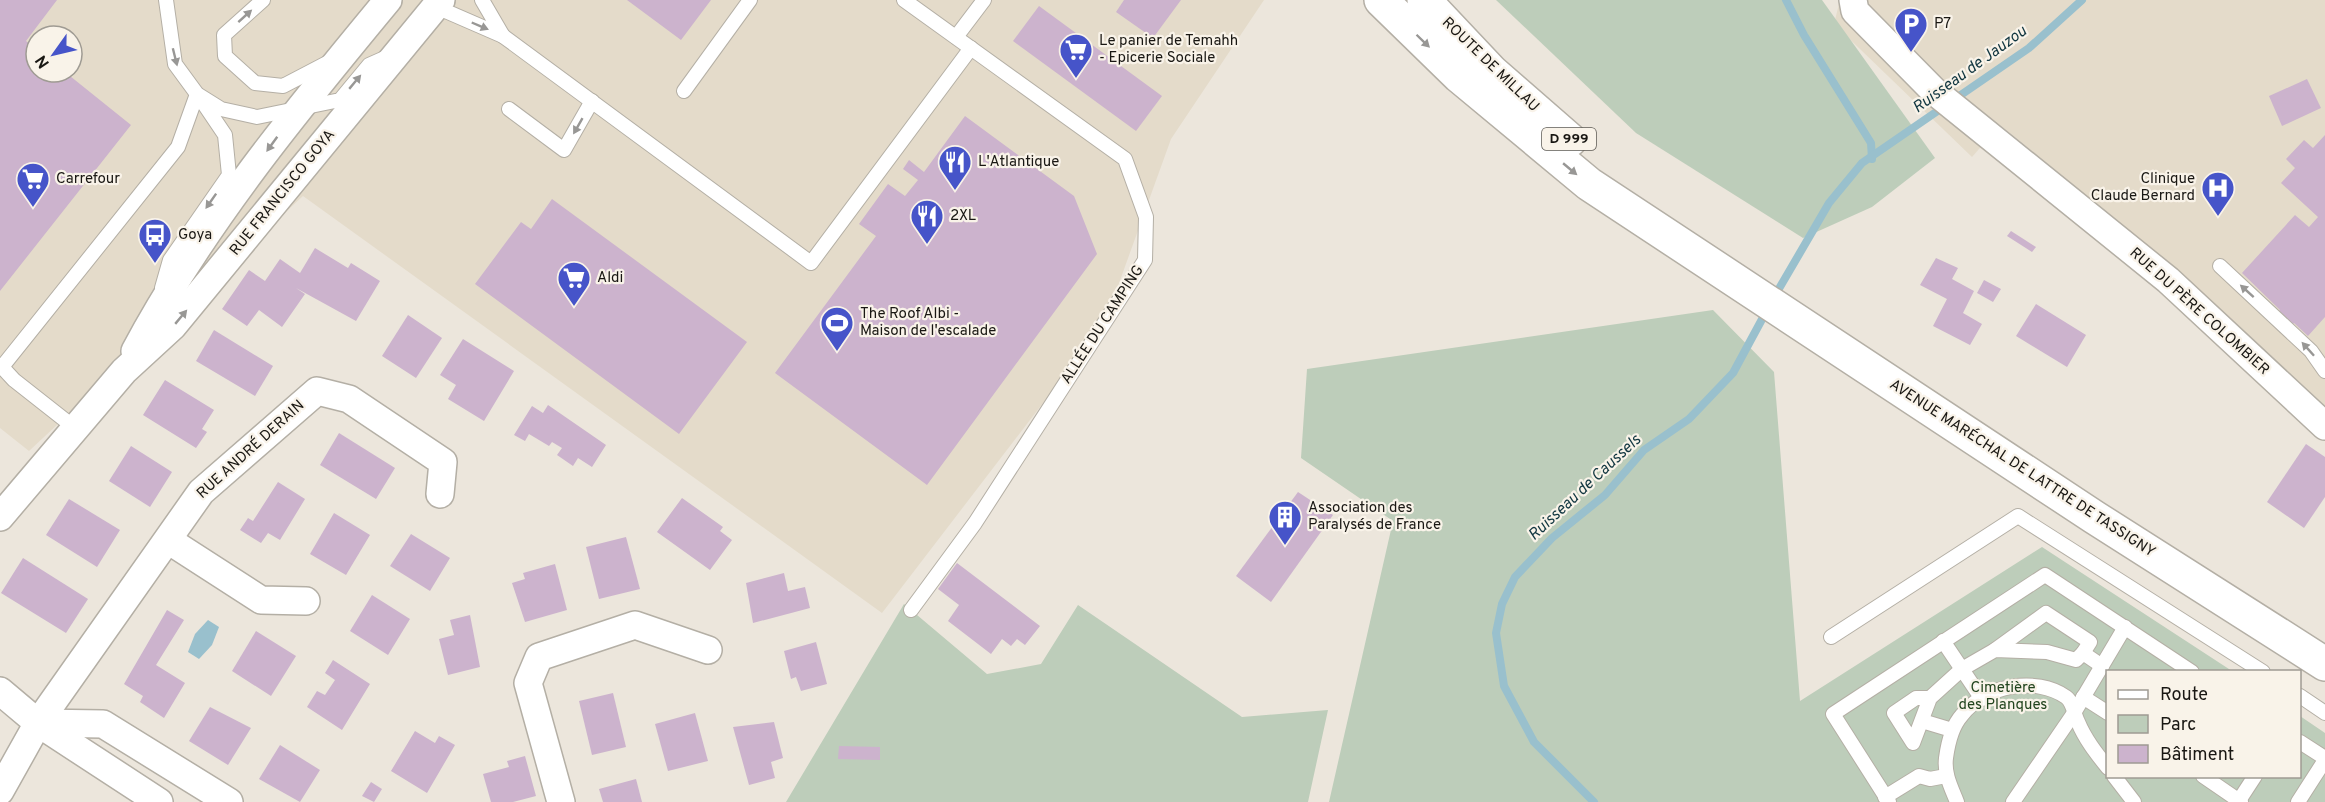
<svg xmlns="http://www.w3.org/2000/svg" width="2325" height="802" font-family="Overpass,sans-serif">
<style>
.built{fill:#e4dbca;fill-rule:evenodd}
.green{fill:#bdcdba}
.water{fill:#99c0cd}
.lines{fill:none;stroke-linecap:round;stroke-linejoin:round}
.stream{stroke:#99c0cd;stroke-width:8}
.building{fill:#ccb3cd}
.lane-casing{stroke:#b4afa5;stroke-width:16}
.street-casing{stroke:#b4afa5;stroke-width:30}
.primary-casing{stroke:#b4afa5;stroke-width:36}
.lane{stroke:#fff;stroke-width:14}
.street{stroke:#fff;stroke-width:27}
.primary{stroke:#fff;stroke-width:33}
.oneway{fill:#989795}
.labels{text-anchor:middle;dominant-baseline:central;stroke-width:4.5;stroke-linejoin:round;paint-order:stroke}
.shield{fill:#f9f3e9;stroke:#5c5953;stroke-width:1.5}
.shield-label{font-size:14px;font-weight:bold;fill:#191713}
.poi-label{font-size:15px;fill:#191713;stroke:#f9f3e9;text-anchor:start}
.street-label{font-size:15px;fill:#191713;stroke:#f9f3e9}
.park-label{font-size:15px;fill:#22441e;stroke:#f9f3e9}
.water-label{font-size:16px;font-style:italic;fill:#113640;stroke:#f9f3e9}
</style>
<rect width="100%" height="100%" fill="#ece6dc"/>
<!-- built -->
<g class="built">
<path d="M0 0H1264L1171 139 1105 322 882 613 303 196 29 451 0 428ZM36 36H72V72H36Z"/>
<path d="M1840 0H2325V409L2176 269 2000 125 1972 157 1834 24Z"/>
</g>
<!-- green -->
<g class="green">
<path d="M1496 0H1822L1935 158 1872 207 1803 238 1636 133Z"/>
<path d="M1713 310 1774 372 1800 701 2042 547 2232 671 2108 672V776H2300V716L2325 733V802H1329L1393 521 1301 458 1307 369Z"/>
<path d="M904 604 987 674 1041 664 1078 605 1242 717 1328 710 1308 802H786Z"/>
</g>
<!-- water -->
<path class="water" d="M208 620 219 627 212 645 199 659 188 652 195 634Z"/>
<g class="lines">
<!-- stream -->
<g class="stream">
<path d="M1786 0 1804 35 1871 143 1872 159"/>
<path d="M1773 299 1829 203 1862 163 2029 48 2082 0"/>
<path d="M1594 802 1534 742 1504 686 1496 633 1502 604 1515 577 1552 538 1605 495 1644 450 1689 419 1733 373 1767 310"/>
</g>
</g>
<!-- building -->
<g class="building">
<path d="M0 0H57L26 41 36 49V72H65L131 125 0 291Z"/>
<path d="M627 0H711L681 40Z"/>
<path d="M1124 0H1181L1153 38 1116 12Z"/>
<path d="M1039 6 1162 96 1136 131 1013 41Z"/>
<path d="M2307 79 2321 108 2282 126 2269 96Z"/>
<path d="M965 116 1074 196 1097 254 927 485 775 373 876 236 859 224 888 184 905 196 918 180 903 169 909 160 924 172Z"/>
<path d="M2325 135V317L2308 336 2294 323 2283 335 2269 322 2280 310 2242 273 2295 215 2309 227 2318 217 2281 183 2295 168 2286 159 2304 140 2313 148Z"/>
<path d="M552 199 747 342 679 434 475 284 521 222 531 229Z"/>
<path d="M2011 231 2036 247 2032 252 2007 236Z"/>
<path d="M315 248 348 268 351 263 380 281 356 321 296 288 305 294 282 327 259 310 247 326 222 309 249 270 265 281 280 259 300 273Z"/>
<path d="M1936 258 1958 268 1952 279 1974 291 1963 313 1982 324 1970 345 1933 326 1947 299 1920 285Z"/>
<path d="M1984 280 2001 289 1993 302 1977 293Z"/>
<path d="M2036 304 2086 335 2067 367 2016 336Z"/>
<path d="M408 315 442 338 416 378 382 356Z"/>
<path d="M214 330 273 366 255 396 196 361Z"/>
<path d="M463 339 514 371 484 421 448 399 456 385 440 375Z"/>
<path d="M165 380 214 410 202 429 207 432 196 448 143 415Z"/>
<path d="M548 405 606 445 592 467 578 458 573 466 557 455 562 448 552 442 549 446 529 434 525 441 514 435 532 406 543 413Z"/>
<path d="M339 433 395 468 376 499 320 465Z"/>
<path d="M2306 444 2325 457V497L2304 528 2267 502Z"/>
<path d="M131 446 172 472 150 507 109 481Z"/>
<path d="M278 482 305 499 280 540 268 533 261 543 240 530 248 518 253 521Z"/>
<path d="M1298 492 1333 515 1271 602 1236 576Z"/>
<path d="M682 498 723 527 720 531 732 540 710 570 657 532Z"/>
<path d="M69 499 120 530 97 567 46 535Z"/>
<path d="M334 513 370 535 346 575 310 554Z"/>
<path d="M411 534 450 558 430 591 390 566Z"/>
<path d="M626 537 640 589 599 599 586 547Z"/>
<path d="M23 558 88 599 66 633 1 593Z"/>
<path d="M957 563 1040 626 1025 645 1017 639 1011 646 1002 639 991 654 948 621 959 605 938 589Z"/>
<path d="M555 564 567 610 525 622 512 583 525 579 523 573Z"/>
<path d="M784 573 788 591 805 587 810 608 753 623 746 583Z"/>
<path d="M372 595 410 619 388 655 350 631Z"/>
<path d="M167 610 184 620 156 665 185 683 164 718 140 702 143 696 124 684Z"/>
<path d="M470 615 480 667 448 675 439 639 454 635 450 620Z"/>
<path d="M256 631 296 656 271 696 232 671Z"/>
<path d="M816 642 827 684 801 691 796 677 791 679 784 651Z"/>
<path d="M333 660 370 684 342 730 307 707 317 691 325 695 335 680 325 673Z"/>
<path d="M613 693 626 747 592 755 579 701Z"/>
<path d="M210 707 251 728 228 765 189 741Z"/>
<path d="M695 713 708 761 668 771 655 724Z"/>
<path d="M774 722 783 758 771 762 775 778 749 785 733 727Z"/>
<path d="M415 731 435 743 439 736 455 745 427 793 391 771Z"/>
<path d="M280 745 320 770 300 802 259 779Z"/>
<path d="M839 746 880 747V760L838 759Z"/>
<path d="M525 756 536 796 513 802H491L483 774 509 767 507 761Z"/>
<path d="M636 779 642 802H603L599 789Z"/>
<path d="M371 782 382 789 374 802 362 796Z"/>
</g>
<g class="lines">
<defs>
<g id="lane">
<path d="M166 0 175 64 197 94 221 109 257 117 340 100 369 65 387 57"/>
<path d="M263 0 224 35 225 56 255 83 283 86 327 63"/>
<path d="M904 0 1125 159 1146 217 1145 260 975 523 911 610"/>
<path d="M434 6 503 36 482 0"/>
<path d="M503 36 811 263 971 48"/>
<path d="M956 37 984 0"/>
<path d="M684 91 750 0"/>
<path d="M509 109 564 150 592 101"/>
<path d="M2220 266 2311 351 2325 371"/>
<path d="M162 288 170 260 229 175 225 135 200 98"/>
<path d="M75 428 14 380 2 367 178 147 197 94"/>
<path d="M1831 637 2018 516 2263 672"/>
<path d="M1943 641 1982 699"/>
<path d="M1995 650 2046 613 2090 642 2083 653"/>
<path d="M2300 696 2325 713"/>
<path d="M2083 697 2108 713"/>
<path d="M1930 698H1916L1894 713 1913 743 1930 698 1962 669 1995 650 2047 652 2076 660 2083 653 2102 666"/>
<path d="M1922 721 1952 730"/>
<path d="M2300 742 2325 758"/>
<path d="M2114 776 2134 802"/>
<path d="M2203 776 2241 802"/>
<path d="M1885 797 1919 776 1930 779 1946 776"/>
<path d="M1889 802 1833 714 2045 575 2192 672"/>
<path d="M1957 802C1951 787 1944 774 1946 758 1948 743 1952 726 1962 715 1985 685 2036 676 2066 697 2073 702 2074 714 2078 722 2085 739 2096 753 2108 768"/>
<path d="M2013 802 2074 713 2125 627"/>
<path d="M2238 802 2255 776"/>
<path d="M2298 802 2325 760"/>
</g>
<g id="street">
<path d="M1853 0 1855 11 1934 91 2168 280 2325 426"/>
<path d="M135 351C203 224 296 111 388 0"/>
<path d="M0 517 124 371 173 326 441 0"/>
<path d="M168 540 261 600 306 601"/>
<path d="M0 691 38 723 159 802"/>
<path d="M38 723 103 724 229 802"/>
<path d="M0 791 38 723 201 492 317 391 349 399 443 462 440 494"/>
<path d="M561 802 528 683 539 657 635 625 708 650"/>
</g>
<g id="primary">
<path d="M1381 0 1459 76 1589 184 2094 517 2325 664"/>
<path d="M1424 0 1492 72 1570 140"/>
</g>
</defs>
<!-- lane casing -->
<use href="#lane" class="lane-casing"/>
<!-- street casing -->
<use href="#street" class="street-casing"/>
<!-- primary casing -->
<use href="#primary" class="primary-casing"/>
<!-- lane -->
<use href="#lane" class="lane"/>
<!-- street -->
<use href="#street" class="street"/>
<!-- primary -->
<use href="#primary" class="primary"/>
</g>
<!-- one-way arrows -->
<defs><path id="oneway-solid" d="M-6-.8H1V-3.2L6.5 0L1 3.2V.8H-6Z" transform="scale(1.5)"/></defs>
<g class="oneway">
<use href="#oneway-solid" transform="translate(245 16) rotate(-42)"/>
<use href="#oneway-solid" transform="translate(480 26) rotate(23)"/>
<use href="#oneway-solid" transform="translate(1423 41) rotate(44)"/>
<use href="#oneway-solid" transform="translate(175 57) rotate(76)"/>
<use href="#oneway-solid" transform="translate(355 82) rotate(-50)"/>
<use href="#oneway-solid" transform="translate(578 126) rotate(120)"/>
<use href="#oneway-solid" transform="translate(272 144) rotate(126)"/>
<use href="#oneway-solid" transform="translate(1570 169) rotate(40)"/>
<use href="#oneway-solid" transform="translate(211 201) rotate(125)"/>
<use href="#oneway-solid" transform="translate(2247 291) rotate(-138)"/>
<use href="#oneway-solid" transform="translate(181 317) rotate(-50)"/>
<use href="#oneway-solid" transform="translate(2308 349) rotate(-132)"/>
</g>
<!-- icons -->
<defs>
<symbol id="parking-pin" viewBox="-11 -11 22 30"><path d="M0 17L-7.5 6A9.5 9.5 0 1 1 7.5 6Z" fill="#4654c9" stroke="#f9f3e9"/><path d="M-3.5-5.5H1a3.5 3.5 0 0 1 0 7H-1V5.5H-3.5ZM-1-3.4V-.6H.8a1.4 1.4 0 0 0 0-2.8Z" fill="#fff"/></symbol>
<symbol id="supermarket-pin" viewBox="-11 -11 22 30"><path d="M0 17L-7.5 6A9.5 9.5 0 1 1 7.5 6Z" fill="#4654c9" stroke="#f9f3e9"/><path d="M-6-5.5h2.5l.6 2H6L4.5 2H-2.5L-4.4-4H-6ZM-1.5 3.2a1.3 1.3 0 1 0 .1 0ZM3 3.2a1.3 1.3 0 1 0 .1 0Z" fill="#fff"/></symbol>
<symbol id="restaurant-pin" viewBox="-11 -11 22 30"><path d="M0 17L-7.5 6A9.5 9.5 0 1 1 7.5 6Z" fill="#4654c9" stroke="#f9f3e9"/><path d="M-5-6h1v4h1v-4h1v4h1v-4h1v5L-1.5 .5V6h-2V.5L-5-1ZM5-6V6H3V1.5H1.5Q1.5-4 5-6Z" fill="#fff"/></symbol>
<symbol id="hospital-pin" viewBox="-11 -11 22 30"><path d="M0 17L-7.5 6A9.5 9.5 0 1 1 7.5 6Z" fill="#4654c9" stroke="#f9f3e9"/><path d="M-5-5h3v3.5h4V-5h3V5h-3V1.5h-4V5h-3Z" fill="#fff"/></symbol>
<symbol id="bus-pin" viewBox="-11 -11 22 30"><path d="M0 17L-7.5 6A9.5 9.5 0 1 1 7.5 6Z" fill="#4654c9" stroke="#f9f3e9"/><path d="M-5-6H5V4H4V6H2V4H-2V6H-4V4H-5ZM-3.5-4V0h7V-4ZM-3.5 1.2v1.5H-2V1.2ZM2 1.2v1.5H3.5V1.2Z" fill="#fff"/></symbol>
<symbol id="stadium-pin" viewBox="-11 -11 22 30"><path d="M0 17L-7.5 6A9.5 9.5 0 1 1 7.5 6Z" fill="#4654c9" stroke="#f9f3e9"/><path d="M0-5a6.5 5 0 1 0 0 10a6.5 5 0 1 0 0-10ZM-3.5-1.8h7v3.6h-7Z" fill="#fff"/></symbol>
<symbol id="building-pin" viewBox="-11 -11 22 30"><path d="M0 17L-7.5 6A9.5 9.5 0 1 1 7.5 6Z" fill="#4654c9" stroke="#f9f3e9"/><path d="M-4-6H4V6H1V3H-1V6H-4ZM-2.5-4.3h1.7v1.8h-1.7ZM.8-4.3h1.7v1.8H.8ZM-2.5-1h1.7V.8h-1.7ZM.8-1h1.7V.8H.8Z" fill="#fff"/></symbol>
</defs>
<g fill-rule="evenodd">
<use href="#parking-pin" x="1892" y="5" width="38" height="52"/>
<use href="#supermarket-pin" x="1057" y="31" width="38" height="52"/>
<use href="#restaurant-pin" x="936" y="143" width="38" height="52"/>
<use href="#supermarket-pin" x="14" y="160" width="38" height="52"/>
<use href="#hospital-pin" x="2199" y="169" width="38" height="52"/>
<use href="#restaurant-pin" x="908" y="197" width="38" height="52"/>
<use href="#bus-pin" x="136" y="216" width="38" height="52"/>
<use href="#supermarket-pin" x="555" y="259" width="38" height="52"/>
<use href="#stadium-pin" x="818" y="304" width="38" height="52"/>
<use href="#building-pin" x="1266" y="498" width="38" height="52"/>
</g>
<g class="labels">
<!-- shield labels -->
<rect class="shield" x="1542" y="128" width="54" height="22" rx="4.5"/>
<g class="shield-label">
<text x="1569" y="139">D 999</text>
</g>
<!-- poi labels -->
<g class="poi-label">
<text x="1934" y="24">P7</text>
<text x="1099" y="41">Le panier de Temahh<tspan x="1099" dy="17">- Epicerie Sociale</tspan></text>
<text x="978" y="162">L'Atlantique</text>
<text x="56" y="179">Carrefour</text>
<text x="2195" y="179" text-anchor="end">Clinique<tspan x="2195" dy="17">Claude Bernard</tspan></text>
<text x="950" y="216">2XL</text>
<text x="178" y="235">Goya</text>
<text x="597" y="278">Aldi</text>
<text x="860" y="314">The Roof Albi -<tspan x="860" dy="17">Maison de l'escalade</tspan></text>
<text x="1308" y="508">Association des<tspan x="1308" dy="17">Paralysés de France</tspan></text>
</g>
<!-- street labels -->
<g class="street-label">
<text transform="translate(1490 65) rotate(44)">ROUTE DE MILLAU</text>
<text transform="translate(283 193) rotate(-51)">RUE FRANCISCO GOYA</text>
<text transform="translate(2199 312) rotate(42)">RUE DU PÈRE COLOMBIER</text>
<text transform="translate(1103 325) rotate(-57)">ALLÉE DU CAMPING</text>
<text transform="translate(251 450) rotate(-42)">RUE ANDRÉ DERAIN</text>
<text transform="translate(2022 469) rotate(33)">AVENUE MARÉCHAL DE LATTRE DE TASSIGNY</text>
</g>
<!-- park labels -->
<g class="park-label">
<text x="2003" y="688">Cimetière<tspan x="2003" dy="17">des Planques</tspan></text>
</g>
<!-- water labels -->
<g class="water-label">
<text transform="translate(1970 70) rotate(-36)">Ruisseau de Jauzou</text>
<text transform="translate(1585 488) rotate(-43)">Ruisseau de Caussels</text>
</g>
</g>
<!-- legend -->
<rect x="2106" y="670" width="195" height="108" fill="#f9f3e9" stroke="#9f9b93" stroke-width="1.5"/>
<rect x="2118" y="690" width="30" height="9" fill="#ffffff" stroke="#9f9b93" stroke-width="1.5"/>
<text x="2160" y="700" font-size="18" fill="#191713">Route</text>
<rect x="2118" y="715" width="30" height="18" fill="#bdcdba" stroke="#9f9b93" stroke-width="1.5"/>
<text x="2160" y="730" font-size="18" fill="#191713">Parc</text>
<rect x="2118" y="745" width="30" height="18" fill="#ccb3cd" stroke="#9f9b93" stroke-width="1.5"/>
<text x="2160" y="760" font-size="18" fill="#191713">Bâtiment</text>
<!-- north arrow -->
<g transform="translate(54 54) rotate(236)"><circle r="28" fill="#f9f3e9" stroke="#9f9b93" stroke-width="1.5"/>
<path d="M0-4.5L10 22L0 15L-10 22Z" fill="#4654c9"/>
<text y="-9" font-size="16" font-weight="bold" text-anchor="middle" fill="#191713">N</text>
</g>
</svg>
